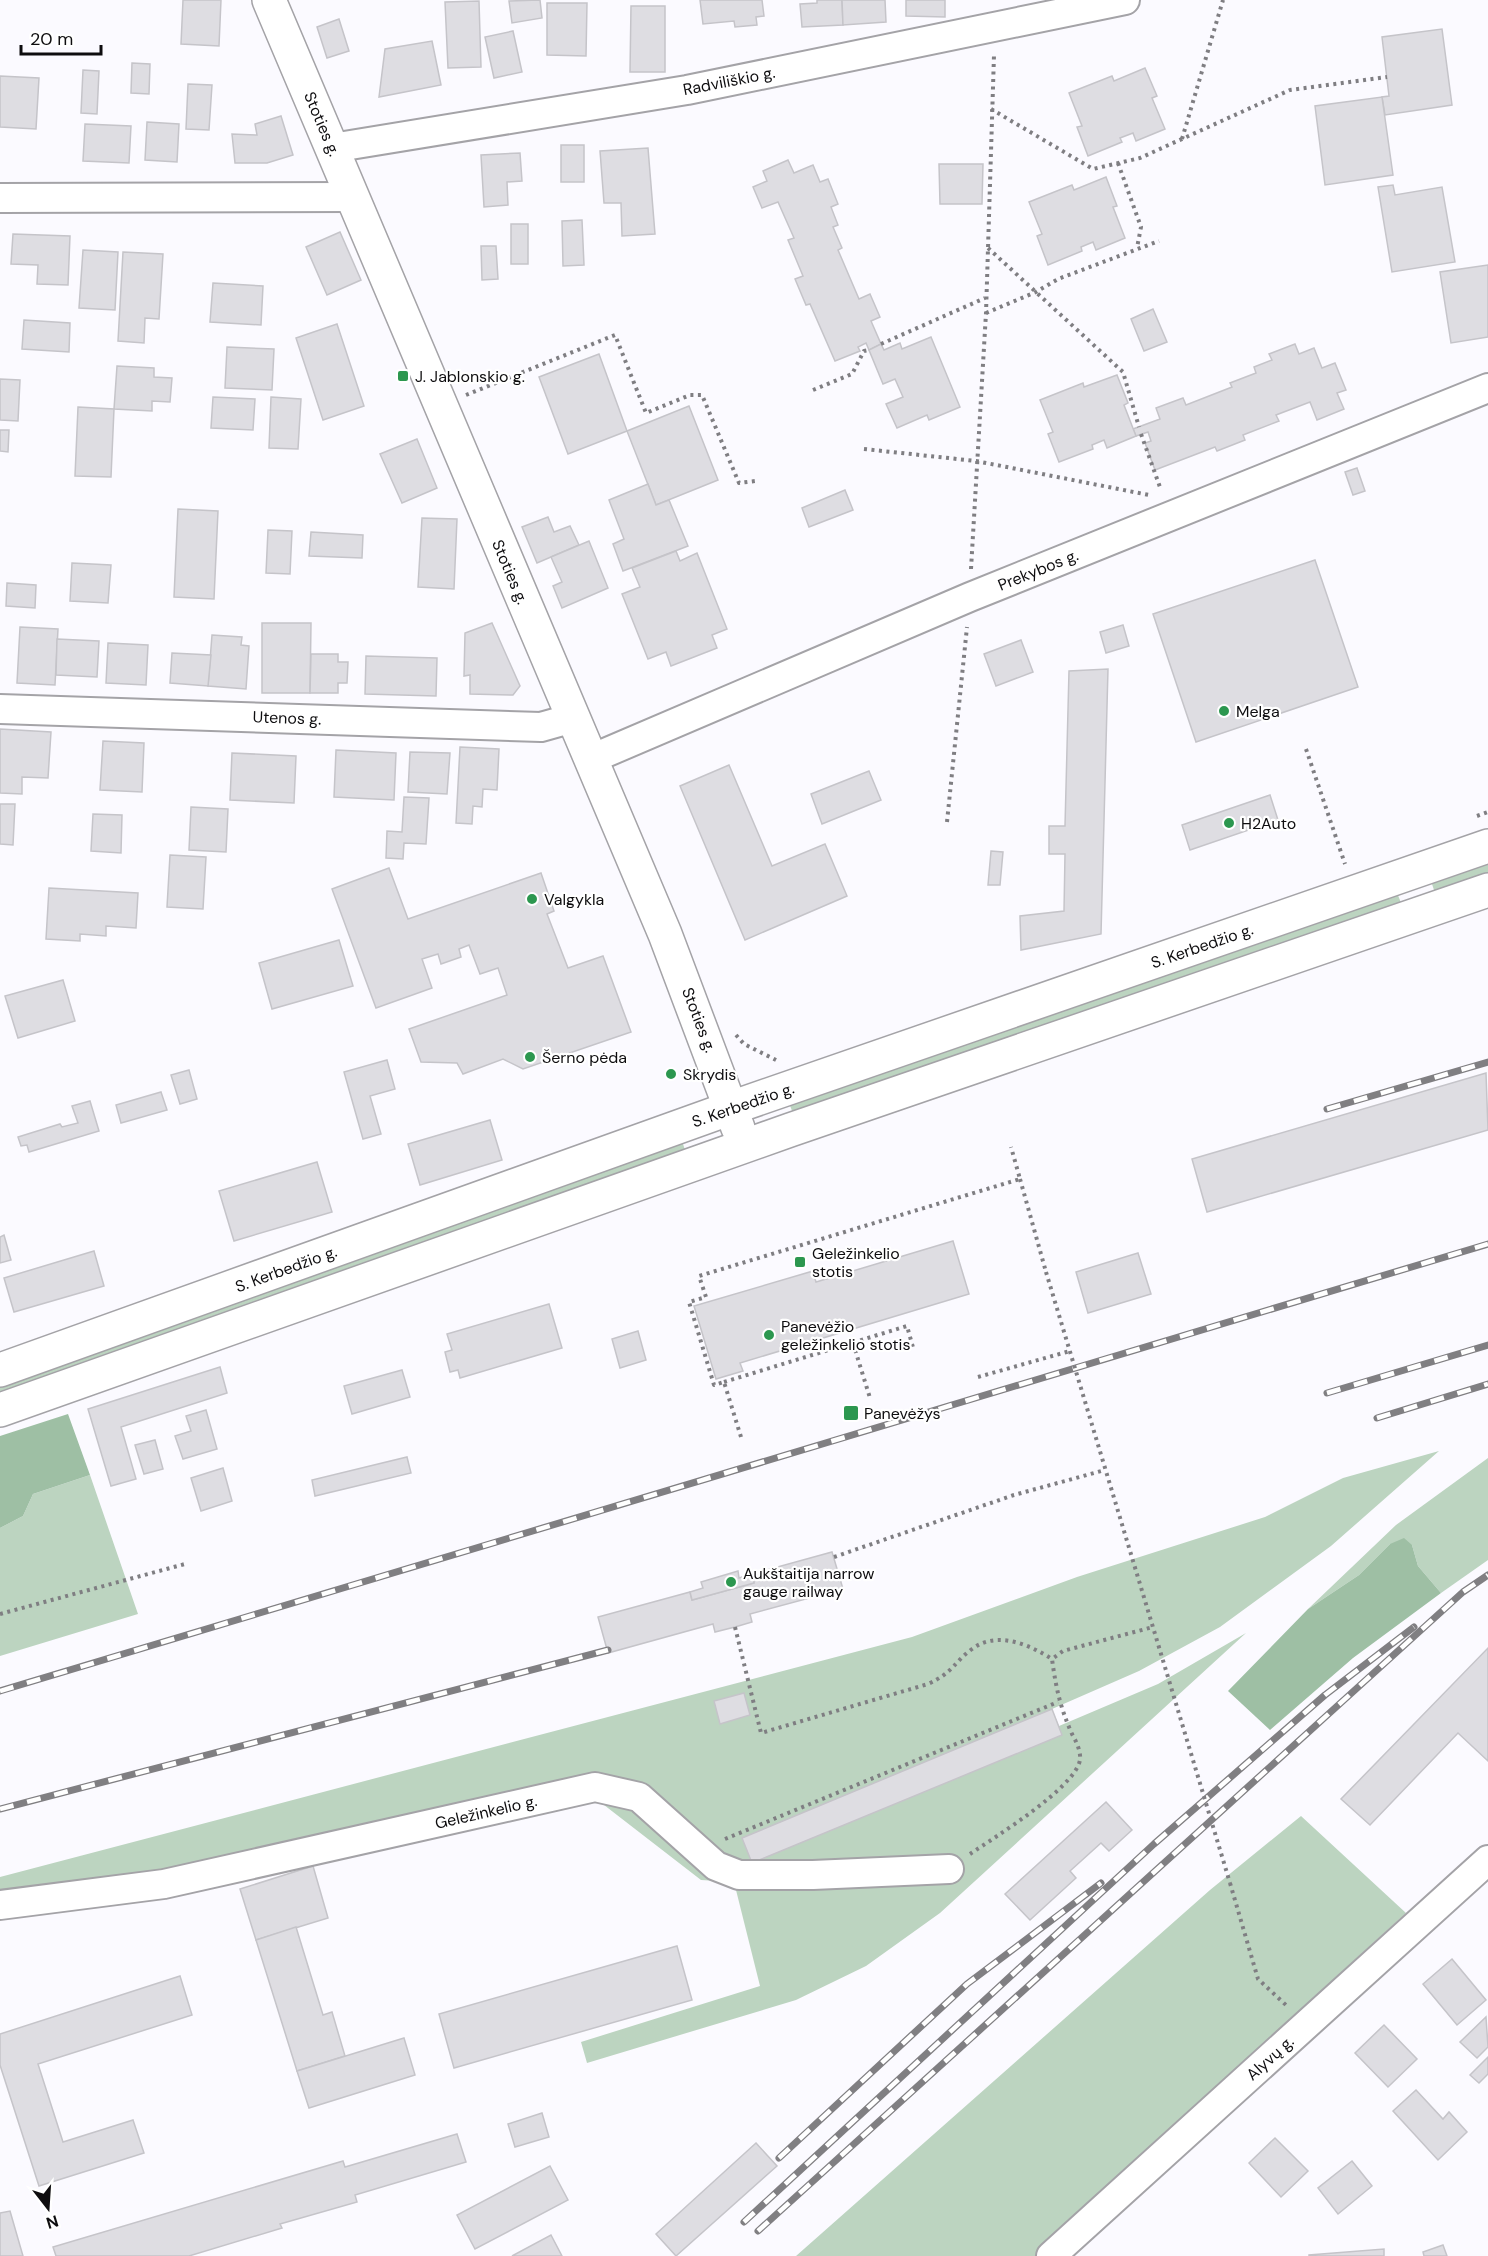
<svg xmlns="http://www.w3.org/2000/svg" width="1488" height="2256" font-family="'DM Sans',sans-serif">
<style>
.green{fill:#bcd4c0}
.forest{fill:#9ebfa4}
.building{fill:#dedde2;stroke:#c5c4c9;stroke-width:1.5}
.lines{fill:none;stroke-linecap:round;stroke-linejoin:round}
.street-casing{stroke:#a4a3a7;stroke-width:32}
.secondary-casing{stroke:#a4a3a7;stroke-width:36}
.path{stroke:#7f7e82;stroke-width:4;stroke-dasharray:3 4.5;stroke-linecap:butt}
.street{stroke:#fff;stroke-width:28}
.secondary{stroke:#fff;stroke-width:33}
.rail-casing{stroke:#807f82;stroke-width:7}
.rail{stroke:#fff;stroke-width:4.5;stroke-dasharray:14;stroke-linecap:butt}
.path-bridge{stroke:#7f7e82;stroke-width:4;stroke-dasharray:3 4.5;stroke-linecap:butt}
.poi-dot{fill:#2c974f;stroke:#fff;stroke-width:2}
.labels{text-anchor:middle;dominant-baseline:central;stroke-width:4.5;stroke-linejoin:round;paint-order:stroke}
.street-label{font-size:16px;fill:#0e0d0f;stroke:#fff}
.poi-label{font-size:16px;fill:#0e0d0f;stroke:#fff;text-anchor:start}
</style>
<rect width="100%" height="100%" fill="#fbfaff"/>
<!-- green -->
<g class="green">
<path d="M1488 861V874L1435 893 1431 881Z"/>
<path d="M1397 893 1402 905 794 1116 789 1103Z"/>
<path d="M682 1141 686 1153 0 1397V1382Z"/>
<path d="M1439 1451 1331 1546 1220 1627 1139 1671 1052 1709 1059 1726 1158 1684 1246 1633 940 1913 866 1966 796 2000 587 2063 581 2042 760 1986 734 1882 701 1880 595 1798 160 1872 0 1893V1877L912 1637 1077 1577 1265 1517 1343 1478Z"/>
<path d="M1488 1458V1560L1441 1593 1418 1566 1412 1545 1390 1544 1359 1575 1308 1609 1396 1525Z"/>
<path d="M90 1475 138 1614 0 1656V1528L23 1516 33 1494Z"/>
<path d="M1301 1816 1406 1913 1050 2239 1037 2256H796L1210 1890Z"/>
</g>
<!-- forest -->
<g class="forest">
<path d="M68 1414 90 1475 33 1494 23 1516 0 1528V1436Z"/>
<path d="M1404 1538 1412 1545 1418 1566 1441 1593 1353 1658 1270 1730 1228 1691 1308 1609 1359 1575 1390 1544Z"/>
</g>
<!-- building -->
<g class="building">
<path d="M183 0H221L219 46 181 44Z"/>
<path d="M540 0 542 18 512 23 509 1Z"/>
<path d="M700 0H762L764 16 756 17 757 25 735 27 734 21 703 24Z"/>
<path d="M817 0H842L843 25 802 27 800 4 817 3Z"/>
<path d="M842 0H885L886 22 843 25Z"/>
<path d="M906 0H945V17L906 16Z"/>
<path d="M479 1 481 67 448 68 445 2Z"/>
<path d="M547 3H587L586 56 547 55Z"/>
<path d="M631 6H665V72H630Z"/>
<path d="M339 19 349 51 327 58 317 27Z"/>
<path d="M1442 29 1452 105 1385 115 1382 97 1389 96 1382 37Z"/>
<path d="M513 31 522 72 494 78 485 37Z"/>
<path d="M432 41 441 85 379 97 385 49Z"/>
<path d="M132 63 150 64 149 94 131 93Z"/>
<path d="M1145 68 1157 96 1152 98 1165 129 1136 141 1133 133 1120 138 1122 142 1088 156 1077 127 1082 126 1069 93 1112 76 1114 81Z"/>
<path d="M83 70 99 71 97 114 81 113Z"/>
<path d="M0 76 39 78 36 129 0 127Z"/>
<path d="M188 84 212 85 209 130 186 129Z"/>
<path d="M1382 97 1393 175 1325 185 1315 106Z"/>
<path d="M281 116 293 155 267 163H235L232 134 257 135 255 124Z"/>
<path d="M147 122 179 124 177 162 145 160Z"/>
<path d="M85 124 131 126 129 163 83 161Z"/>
<rect x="561" y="145" width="23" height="37"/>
<path d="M648 148 655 234 622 236 621 203H604L600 151Z"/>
<path d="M520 153 522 181 507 182 508 205 484 207 481 155Z"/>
<path d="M788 160 794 173 813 165 820 182 828 179 838 204 831 207 838 225 833 227 842 248 838 250 859 299 870 294 880 317 871 321 881 344 869 350 866 343 858 347 860 351 835 361 810 304 806 305 795 279 803 276 788 240 794 238 778 202 762 208 753 187 767 181 763 171Z"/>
<path d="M939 164H983L982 204H940Z"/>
<path d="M1106 177 1117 206 1113 207 1125 238 1096 250 1093 242 1081 247 1082 251 1048 265 1037 236 1042 234 1029 202 1072 185 1074 190Z"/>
<path d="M1393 185 1395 195 1442 187 1455 262 1392 272 1378 187Z"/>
<path d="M582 220 584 265 563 266 562 221Z"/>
<rect x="511" y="224" width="17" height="40"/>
<path d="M340 232 361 280 327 295 306 247Z"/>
<path d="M13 234 70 236 68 285 37 284 38 265 11 264Z"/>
<path d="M481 246H496L498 279 482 280Z"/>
<path d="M83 250 118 252 115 310 79 308Z"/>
<path d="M123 252 163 254 159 319 145 318 144 343 118 341Z"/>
<path d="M1488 265V337L1451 343 1440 272Z"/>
<path d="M213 283 263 286 261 325 210 322Z"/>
<path d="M1153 309 1167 342 1144 351 1131 319Z"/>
<path d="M24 320 70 323 69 352 22 349Z"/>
<path d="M337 324 364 406 323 420 296 338Z"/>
<path d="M931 337 960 407 929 420 927 415 897 428 886 404 903 397 895 379 883 384 869 350 881 344 884 350 900 343 902 349Z"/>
<path d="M1295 344 1299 354 1314 348 1322 368 1335 363 1346 390 1337 393 1344 409 1317 420 1310 402 1276 415 1279 421 1243 435 1245 440 1217 451 1215 447 1155 470 1145 443 1151 441 1148 432 1136 436 1133 429 1160 419 1156 408 1183 398 1186 405 1232 387 1230 383 1256 373 1254 367 1272 360 1269 354Z"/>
<path d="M227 347 274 349 272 390 225 388Z"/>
<path d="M599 354 627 431 568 454 539 377Z"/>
<path d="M117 366 154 368V377L172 378 170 402 152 401V411L114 409Z"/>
<path d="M1117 375 1128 403 1124 405 1136 436 1107 448 1104 440 1092 445 1093 449 1059 462 1048 434 1053 432 1040 400 1083 383 1084 387Z"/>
<path d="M0 379 20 380 18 421 0 420Z"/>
<path d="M213 397 255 399 253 430 211 428Z"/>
<path d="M271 397 301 399 298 449 269 448Z"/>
<path d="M689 406 718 480 656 505 627 431Z"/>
<path d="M78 407 114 409 111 477 75 476Z"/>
<path d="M0 430H9L8 452 0 451Z"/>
<path d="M417 439 437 488 402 503 380 454Z"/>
<path d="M1357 468 1365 491 1353 495 1345 472Z"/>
<path d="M648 484 656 505 669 500 688 546 623 571 613 544 624 539 609 500Z"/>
<path d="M845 490 853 510 809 527 802 508Z"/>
<path d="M178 509 218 511 214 599 174 597Z"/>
<path d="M548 517 554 532 570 526 579 545 537 563 522 527Z"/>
<path d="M422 518 457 519 454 589 418 587Z"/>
<path d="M268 530 292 531 290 574 266 573Z"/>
<path d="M311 532 363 535 362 558 309 556Z"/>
<path d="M589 541 608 588 562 608 553 586 562 582 551 557Z"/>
<path d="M676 551 680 561 697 553 727 629 712 635 717 648 671 666 666 652 648 659 622 594 640 587 632 568Z"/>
<path d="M1315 560 1358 687 1196 742 1153 614Z"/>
<path d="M72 563 111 565 108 603 70 601Z"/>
<path d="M7 583 36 585 35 608 6 606Z"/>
<path d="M262 623H311L310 693H262Z"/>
<path d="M492 623 520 686 513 695 470 694V675L464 676 465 633Z"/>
<path d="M1123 625 1129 646 1106 653 1100 632Z"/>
<path d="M20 627 58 629 55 685 17 683Z"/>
<path d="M212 635 242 637 241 645 249 646 246 689 208 686Z"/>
<path d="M57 639 99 641 97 677 56 675Z"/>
<path d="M1021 640 1033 672 996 686 984 654Z"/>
<path d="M108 643 148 645 146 685 106 683Z"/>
<path d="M172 653 211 655 208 686 170 683Z"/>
<path d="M311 654H338V662H348L347 683H338V693H310Z"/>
<path d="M366 656 437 658 436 696 365 694Z"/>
<path d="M1108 669 1101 934 1021 950 1020 916 1064 911 1065 854H1049V826H1065L1069 671Z"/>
<path d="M0 729 51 732 48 778 22 777V794L0 793Z"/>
<path d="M103 741 144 743 142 792 100 790Z"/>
<path d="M460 747 499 749 497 790 483 789 482 807 473 806 472 824 456 823Z"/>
<path d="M336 750 396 753 394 800 334 797Z"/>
<path d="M410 752 450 753 447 794 408 792Z"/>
<path d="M232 753 296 756 294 803 230 800Z"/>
<path d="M729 765 772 866 825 844 847 896 745 940 680 786Z"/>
<path d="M869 771 881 800 822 824 811 794Z"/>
<path d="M1270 795 1278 820 1190 850 1182 825Z"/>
<path d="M404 797 429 798 426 844 404 843 403 859 386 858 387 831 402 832Z"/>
<path d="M0 804H15L13 845 0 844Z"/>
<path d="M191 807 228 809 226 852 189 850Z"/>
<path d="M93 814 122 815 121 853 91 851Z"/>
<path d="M991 851 1003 852 1000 885H988Z"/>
<path d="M170 855 206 857 203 909 167 907Z"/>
<path d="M389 868 408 919 541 873 554 911 547 914 568 968 603 956 631 1032 523 1069 503 1059 463 1074 457 1063 421 1062 409 1029 507 995 498 968 480 974 469 945 459 949 461 957 441 964 438 954 422 959 432 988 376 1008 332 889Z"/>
<path d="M49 888 138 893 136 928 106 926V936L80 934V941L46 939Z"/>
<path d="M339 940 353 986 272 1009 259 963Z"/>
<path d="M63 980 75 1021 18 1038 5 996Z"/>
<path d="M387 1060 395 1089 370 1096 381 1134 363 1139 344 1072Z"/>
<path d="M189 1070 197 1099 180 1104 171 1075Z"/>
<path d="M1486 1073 1488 1130 1207 1212 1192 1159Z"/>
<path d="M161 1092 167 1110 121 1123 116 1105Z"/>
<path d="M90 1101 99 1131 29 1152 27 1145 21 1146 18 1137 60 1124 62 1127 78 1123 72 1106Z"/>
<path d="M490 1120 502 1160 420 1185 408 1144Z"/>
<path d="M317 1162 332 1212 234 1241 219 1191Z"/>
<path d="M4 1235 11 1260 0 1263V1237Z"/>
<path d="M953 1241 969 1294 740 1363 743 1371 716 1379 694 1306 813 1271 816 1282Z"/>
<path d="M94 1251 104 1286 14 1312 4 1278Z"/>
<path d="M1138 1253 1151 1294 1088 1313 1076 1272Z"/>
<path d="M549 1304 562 1348 460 1378 458 1370 450 1372 445 1352 452 1350 447 1334Z"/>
<path d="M638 1331 646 1360 620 1368 612 1339Z"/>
<path d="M220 1367 227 1393 121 1427 136 1479 111 1486 88 1409Z"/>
<path d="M402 1370 410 1397 352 1414 344 1386Z"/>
<path d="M206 1410 217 1449 183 1459 175 1436 191 1431 186 1416Z"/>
<path d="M155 1440 163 1469 144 1474 135 1445Z"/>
<path d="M407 1457 411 1473 315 1496 312 1480Z"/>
<path d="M223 1468 232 1501 201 1511 191 1478Z"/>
<path d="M832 1552 843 1589 750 1614 752 1622 735 1627 715 1632 713 1624 608 1653 598 1617 690 1592 692 1600 754 1583 752 1574Z"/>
<path d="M738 1571 739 1578 752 1574 754 1583 692 1600 690 1592 703 1588 701 1582Z"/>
<path d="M1488 1648V1761L1458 1733 1370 1825 1341 1799Z"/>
<path d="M744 1693 750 1715 720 1724 714 1701Z"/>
<path d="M1052 1709 1062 1735 752 1863 742 1838Z"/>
<path d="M1106 1802 1132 1830 1109 1851 1101 1843 1070 1871 1076 1878 1030 1920 1005 1894Z"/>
<path d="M313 1866 328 1918 256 1940 240 1889Z"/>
<path d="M296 1927 323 2015 332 2012 345 2056 297 2071 256 1940Z"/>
<path d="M677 1946 692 2000 454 2068 439 2014Z"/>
<path d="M1452 1959 1486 2000 1457 2025 1423 1984Z"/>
<path d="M180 1976 192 2015 38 2064 63 2142 133 2120 144 2153 39 2186 0 2065V2034Z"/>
<path d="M1486 2017 1488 2047 1477 2058 1460 2042Z"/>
<path d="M1384 2025 1417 2059 1388 2087 1355 2053Z"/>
<path d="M404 2038 415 2075 309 2108 297 2071Z"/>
<path d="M1488 2057V2074L1479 2083 1470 2075Z"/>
<path d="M1416 2090 1443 2119 1449 2112 1467 2132 1438 2160 1393 2111Z"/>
<path d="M542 2113 549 2137 515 2147 508 2124Z"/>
<path d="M457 2134 466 2162 355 2195 357 2202 280 2224 282 2228 189 2256H56L53 2247 343 2161 345 2167Z"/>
<path d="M1275 2138 1308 2171 1281 2197 1249 2163Z"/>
<path d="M756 2143 777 2166 676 2256 656 2234Z"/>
<path d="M1352 2161 1372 2186 1338 2214 1318 2188Z"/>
<path d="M550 2166 568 2200 475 2249 457 2215Z"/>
<path d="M10 2211 23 2256H0V2213Z"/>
<path d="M551 2235 562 2256H512Z"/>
<path d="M1443 2245 1447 2256H1424L1423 2252Z"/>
<path d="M1384 2249V2256H1309V2255Z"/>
</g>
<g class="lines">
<defs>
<g id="street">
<path d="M332 148 687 90 1125 0"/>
<path d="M0 198 353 197"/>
<path d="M0 709 541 727 573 718"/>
<path d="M591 759 970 597 1488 388"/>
<path d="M0 1905 164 1884 595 1787 639 1797 716 1866 739 1875H813L949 1869"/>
<path d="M1051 2256 1488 1860"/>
</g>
<g id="secondary">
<path d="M269 0 665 934 738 1128"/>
<path d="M0 1370 731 1108 1488 846"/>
<path d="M0 1410 790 1130 1488 890"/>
</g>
</defs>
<!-- street casing -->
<use href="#street" class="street-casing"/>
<!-- secondary casing -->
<use href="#secondary" class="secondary-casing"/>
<!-- path -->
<g class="path">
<path d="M991 109 1093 169 1140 158 1290 90 1387 77"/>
<path d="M1182 139 1223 0"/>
<path d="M1118 163 1141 227 1137 248"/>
<path d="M988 248 1123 372 1139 427"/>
<path d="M986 313 1036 292 1058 279 1159 241"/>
<path d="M881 344 985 298"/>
<path d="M813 390 852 374 864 351 869 350"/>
<path d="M466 395 615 335 646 413 690 395H702L739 483 755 481"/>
<path d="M1141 434 1161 490"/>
<path d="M864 449 976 461 1149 495"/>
<path d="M971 569 986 313 994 55"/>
<path d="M1306 749 1345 864"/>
<path d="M1477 816 1488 812"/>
<path d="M947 822 967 627"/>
<path d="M736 1035 744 1044 776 1060"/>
<path d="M1020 1179 1046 1272"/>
<path d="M853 1343 870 1398"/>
<path d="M978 1377 1070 1351"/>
<path d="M724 1382 907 1326 914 1351"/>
<path d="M741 1437 724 1382 714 1385 689 1302 706 1297 699 1276 1020 1179 1011 1147"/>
<path d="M834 1557 1014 1495 1105 1470"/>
<path d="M0 1614 185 1564"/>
<path d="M735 1627 761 1733 928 1684C954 1672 953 1663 972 1649 997 1630 1030 1645 1052 1659"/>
<path d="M725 1839 1058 1702"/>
<path d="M970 1854C995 1837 1075 1788 1080 1760 1081 1751 1076 1741 1072 1734 1060 1707 1056 1688 1052 1659L1063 1651 1153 1627"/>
<path d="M1230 1883 1258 1979 1287 2006"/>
</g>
<!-- street -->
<use href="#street" class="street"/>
<!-- secondary -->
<use href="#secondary" class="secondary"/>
<defs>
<g id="rail">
<path d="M1327 1109 1488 1062"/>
<path d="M1327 1393 1488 1345"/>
<path d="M1377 1418 1488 1384"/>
<path d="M0 1691 1488 1244"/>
<path d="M0 1809 608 1650"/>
<path d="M779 2158 967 1984 1101 1883"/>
<path d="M744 2222 1154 1844 1325 1695 1414 1627"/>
<path d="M758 2231 1463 1592 1488 1575"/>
</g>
</defs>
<!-- rail casing -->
<use href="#rail" class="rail-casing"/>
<!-- rail -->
<use href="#rail" class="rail"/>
<!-- path-bridge -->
<path class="path-bridge" d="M1046 1272 1230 1883"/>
</g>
<!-- markers -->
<g class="poi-dot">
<rect x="397" y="370" width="12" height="12" rx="3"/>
<circle cx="1224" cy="711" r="6"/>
<circle cx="1229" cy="823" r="6"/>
<circle cx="532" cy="899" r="6"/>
<circle cx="530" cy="1057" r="6"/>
<circle cx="671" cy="1074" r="6"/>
<rect x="794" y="1256" width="12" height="12" rx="3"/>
<circle cx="769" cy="1335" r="6"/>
<rect x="843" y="1405" width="16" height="16" rx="3"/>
<circle cx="731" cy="1582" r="6"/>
</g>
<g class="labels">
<!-- street labels -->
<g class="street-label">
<text transform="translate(729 81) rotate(-11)">Radviliškio g.</text>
<text transform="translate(322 124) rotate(67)">Stoties g.</text>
<text transform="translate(1038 570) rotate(-22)">Prekybos g.</text>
<text transform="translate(510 572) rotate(67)">Stoties g.</text>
<text transform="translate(287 718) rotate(2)">Utenos g.</text>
<text transform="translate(1202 946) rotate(-19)">S. Kerbedžio g.</text>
<text transform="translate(699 1020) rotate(69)">Stoties g.</text>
<text transform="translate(743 1105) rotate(-19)">S. Kerbedžio g.</text>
<text transform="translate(286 1269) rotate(-20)">S. Kerbedžio g.</text>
<text transform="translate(486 1812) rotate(-13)">Geležinkelio g.</text>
<text transform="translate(1270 2058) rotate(-42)">Alyvų g.</text>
</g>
<!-- poi labels -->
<g class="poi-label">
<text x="415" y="376">J. Jablonskio g.</text>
<text x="1236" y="711">Melga</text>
<text x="1241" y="823">H2Auto</text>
<text x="544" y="899">Valgykla</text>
<text x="542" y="1057">Šerno pėda</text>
<text x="683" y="1074">Skrydis</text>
<text x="812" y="1253">Geležinkelio<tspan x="812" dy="18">stotis</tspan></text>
<text x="781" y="1326">Panevėžio<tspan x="781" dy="18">geležinkelio stotis</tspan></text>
<text x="864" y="1413">Panevėžys</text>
<text x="743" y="1573">Aukštaitija narrow<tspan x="743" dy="18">gauge railway</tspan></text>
</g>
</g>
<!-- north arrow -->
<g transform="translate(48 2208) rotate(163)" stroke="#ffffff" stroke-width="4.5" paint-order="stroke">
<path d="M0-4.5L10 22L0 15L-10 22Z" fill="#0e0d0f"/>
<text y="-9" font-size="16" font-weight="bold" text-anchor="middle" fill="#0e0d0f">N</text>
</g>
<!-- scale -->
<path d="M21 45v9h80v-9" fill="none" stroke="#0e0d0f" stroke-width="3"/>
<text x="30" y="45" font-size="18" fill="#0e0d0f" stroke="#ffffff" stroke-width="4.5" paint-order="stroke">20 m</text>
</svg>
